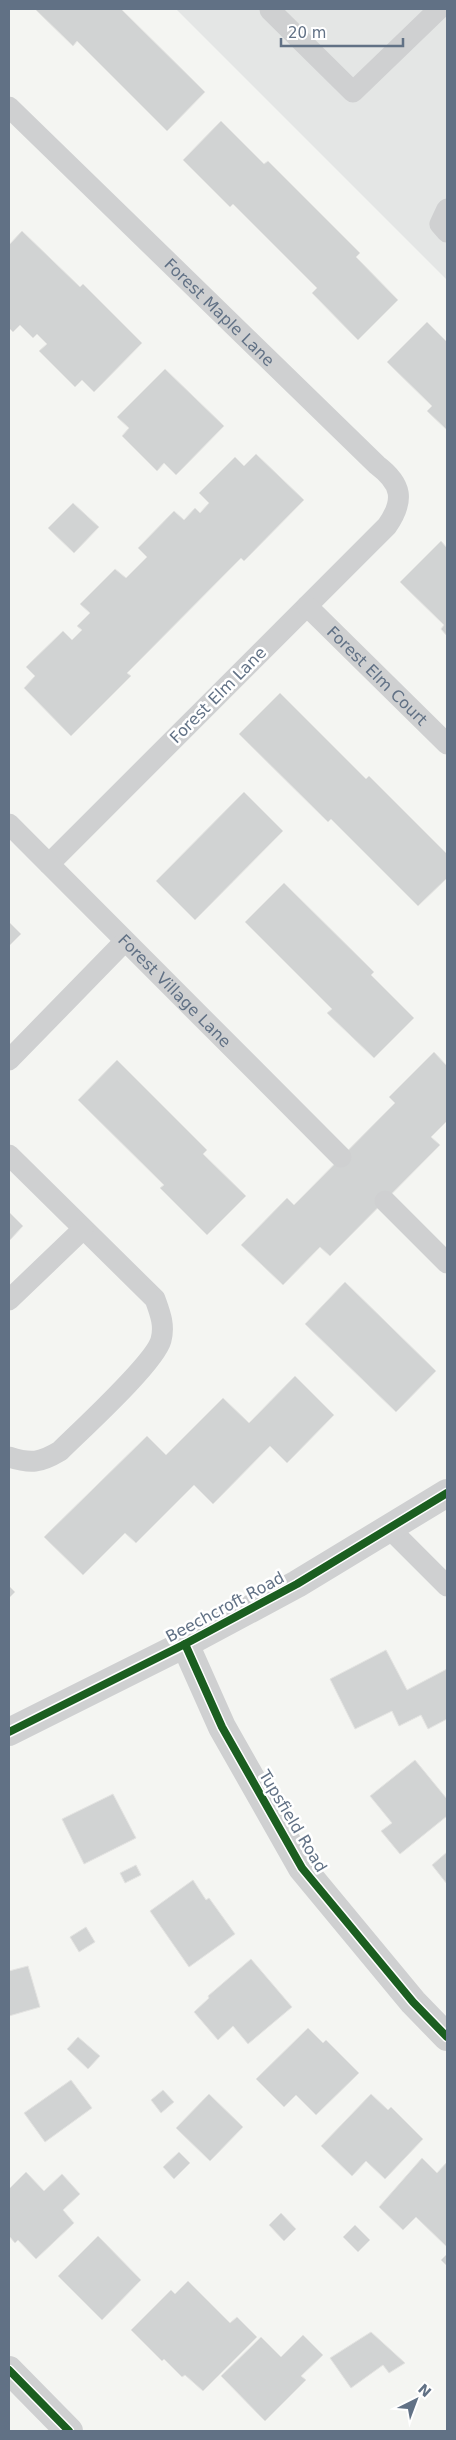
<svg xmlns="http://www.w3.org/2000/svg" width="456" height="2440" font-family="'DejaVu Sans',sans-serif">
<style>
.built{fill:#e4e6e5}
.building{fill:#d1d3d3;stroke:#e4e4e2}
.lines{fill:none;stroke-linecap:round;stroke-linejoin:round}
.lane{stroke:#cfd0d1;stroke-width:21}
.street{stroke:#cfd0d1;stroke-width:28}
.cycleway-casing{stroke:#fff;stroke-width:11}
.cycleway{stroke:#1b5e20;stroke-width:8}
.labels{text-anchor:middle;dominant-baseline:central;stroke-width:5;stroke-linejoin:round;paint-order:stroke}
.street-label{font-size:16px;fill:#617185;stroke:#fff}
</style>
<rect width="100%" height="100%" fill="#f4f5f2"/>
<!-- built -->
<path class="built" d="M176 9H447V280Z"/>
<!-- building -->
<g class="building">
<path d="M35 9H121L205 92 167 131 77 41 73 46Z"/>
<path d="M221 121 264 164 268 161 360 253 356 257 398 300 358 340 312 293 317 288 233 204 230 207 183 160Z"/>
<path d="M22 231 80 287 83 284 142 343 94 392 82 380 75 387 39 351 47 344 37 334 33 338 20 325 13 332 9 328V245Z"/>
<path d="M427 322 447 342V430L427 411 432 406 387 362Z"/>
<path d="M165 369 224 426 176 475 164 463 157 471 122 436 129 428 117 417Z"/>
<path d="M256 454 304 500 244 561 241 558 127 673 131 676 71 736 24 688 35 676 26 667 63 631 72 640 82 630 77 626 90 613 80 604 115 569 126 578 147 557 138 548 174 511 184 520 195 508 200 513 209 503 199 493 235 457 244 466Z"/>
<path d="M73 503 99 527 74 553 48 528Z"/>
<path d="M441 541 447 548V636L441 629 444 625 400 582Z"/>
<path d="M280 693 366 779 369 776 447 854V878L418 906 331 819 328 822 239 734Z"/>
<path d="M244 792 283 831 195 920 156 881Z"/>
<path d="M284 883 374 972 371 975 414 1018 374 1058 327 1013 332 1009 245 922Z"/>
<path d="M9 922 21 934 9 946Z"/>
<path d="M434 1052 447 1066V1121L431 1137 440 1145 330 1256 320 1247 283 1285 241 1245 287 1198 294 1205 391 1107 395 1103 389 1097Z"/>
<path d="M117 1060 207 1150 203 1154 246 1196 207 1235 160 1188 164 1185 78 1100Z"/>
<path d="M9 1212 23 1226 9 1241Z"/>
<path d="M345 1282 436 1371 396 1412 305 1324Z"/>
<path d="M295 1376 334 1415 287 1463 270 1446 213 1504 194 1485 136 1543 125 1533 83 1575 44 1537 147 1436 166 1455 223 1398 249 1423Z"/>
<path d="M9 1586 15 1592 9 1598Z"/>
<path d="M386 1650 407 1690 447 1669V1719L428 1729 421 1715 399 1726 392 1711 355 1729 330 1679Z"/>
<path d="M415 1760 447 1799V1816L400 1854 381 1831 392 1823 370 1796Z"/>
<path d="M113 1794 136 1838 84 1864 62 1819Z"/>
<path d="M447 1852V1884L432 1865Z"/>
<path d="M136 1865 141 1875 125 1883 120 1873Z"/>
<path d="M193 1880 206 1900 209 1898 235 1934 189 1967 150 1911Z"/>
<path d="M86 1927 95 1942 79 1952 70 1937Z"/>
<path d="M251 1959 292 2007 248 2044 233 2026 218 2040 194 2012 209 1998 208 1996Z"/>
<path d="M28 1966 40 2007 9 2016V1971Z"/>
<path d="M308 2028 323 2043 326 2040 359 2073 316 2115 296 2095 284 2107 256 2079Z"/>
<path d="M78 2037 100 2056 88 2069 67 2049Z"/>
<path d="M71 2080 92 2108 45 2142 24 2113Z"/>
<path d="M163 2090 174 2102 161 2113 151 2100Z"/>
<path d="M209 2094 243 2127 210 2161 176 2128Z"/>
<path d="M371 2094 388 2110 391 2107 423 2139 385 2179 366 2161 352 2176 321 2146Z"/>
<path d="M179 2152 190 2163 174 2179 163 2167Z"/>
<path d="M422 2158 437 2173 447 2162V2247L416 2217 403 2230 379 2207Z"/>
<path d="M26 2172 44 2191 62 2174 80 2194 63 2210 74 2223 36 2259 18 2240 15 2243 9 2236V2189Z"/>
<path d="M281 2213 296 2229 284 2241 269 2225Z"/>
<path d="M355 2225 370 2240 358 2252 343 2237Z"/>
<path d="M98 2236 141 2280 102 2320 58 2276Z"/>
<path d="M447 2254V2266L441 2260Z"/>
<path d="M188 2281 230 2323 237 2317 257 2337 203 2391 185 2375 182 2377 164 2359 162 2361 131 2330 171 2290 175 2294Z"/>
<path d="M371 2332 405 2363 389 2373 383 2365 351 2388 330 2358Z"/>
<path d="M303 2335 323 2355 301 2376 306 2380 265 2421 221 2376 261 2337 281 2357Z"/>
</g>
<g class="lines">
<!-- lane -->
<g class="lane">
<path d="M270 10 353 92 439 9"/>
<path id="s1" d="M9 107 377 465C402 484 405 500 387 526L49 864"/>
<path d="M447 209 440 224 447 232"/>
<path id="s2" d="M307 606 447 744"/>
<path id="s3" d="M9 824 341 1157"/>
<path d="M9 1060 125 941"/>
<path d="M9 1155 155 1299C160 1313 165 1325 161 1340 155 1363 80 1431 60 1451 40 1463 31 1464 9 1457"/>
<path d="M385 1201 447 1263"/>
<path d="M9 1300 83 1229"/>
<path d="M389 1528 447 1586"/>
</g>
<!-- street -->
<g class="street">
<path d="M185 1644 222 1727 302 1868 413 2002 447 2037"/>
<path d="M9 1732 185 1644 297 1584 447 1493"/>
<path d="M9 2370 69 2431"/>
</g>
<defs>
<g id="cycleway">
<path d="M185 1644 222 1727 302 1868 413 2002 447 2037"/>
<path d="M9 1732 185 1644 297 1584 447 1493"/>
<path d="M9 2370 69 2431"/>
</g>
</defs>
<!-- cycleway casing -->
<use href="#cycleway" class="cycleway-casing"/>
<!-- cycleway -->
<use href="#cycleway" class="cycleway"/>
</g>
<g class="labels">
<!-- street labels -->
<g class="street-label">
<text stroke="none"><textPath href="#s1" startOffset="294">Forest Maple Lane</textPath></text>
<text stroke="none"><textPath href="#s2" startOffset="99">Forest Elm Court</textPath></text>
<text transform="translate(218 695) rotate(-45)">Forest Elm Lane</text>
<text stroke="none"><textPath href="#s3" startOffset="235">Forest Village Lane</textPath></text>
<text transform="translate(225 1607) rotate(-28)">Beechcroft Road</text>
<text transform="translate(293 1821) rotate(59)">Tupsfield Road</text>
</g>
</g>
<!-- border -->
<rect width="456" height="2440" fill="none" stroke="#617185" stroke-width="20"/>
<!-- north arrow -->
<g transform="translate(416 2400) rotate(42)" stroke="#ffffff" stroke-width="4" paint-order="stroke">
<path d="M0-4L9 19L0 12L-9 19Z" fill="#617185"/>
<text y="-8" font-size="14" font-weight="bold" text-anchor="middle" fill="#617185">N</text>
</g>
<!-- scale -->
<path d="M281 38v8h122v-8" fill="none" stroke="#617185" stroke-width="2.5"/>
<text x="288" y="38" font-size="15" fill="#617185" stroke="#ffffff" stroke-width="4" paint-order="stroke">20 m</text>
</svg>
